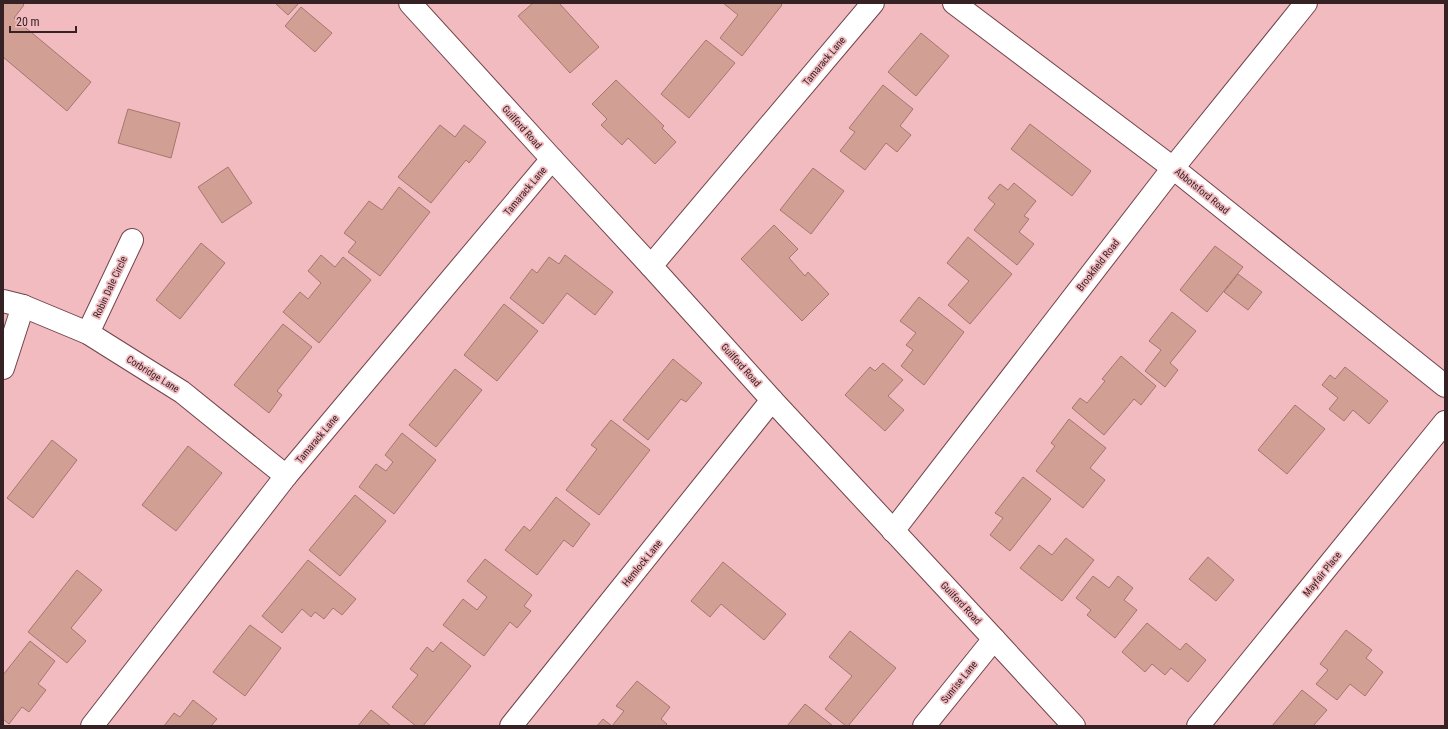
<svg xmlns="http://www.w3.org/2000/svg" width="1448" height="729" font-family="'Roboto Condensed',sans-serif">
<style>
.building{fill:#d29f95;stroke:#a6766d}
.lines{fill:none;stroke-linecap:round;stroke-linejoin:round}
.minor-casing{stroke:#71444a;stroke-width:24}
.minor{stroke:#fff;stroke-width:22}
.labels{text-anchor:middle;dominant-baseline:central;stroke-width:3.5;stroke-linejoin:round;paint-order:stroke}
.street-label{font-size:10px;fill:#362225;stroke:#f1bbc0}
</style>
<rect width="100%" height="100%" fill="#f1bbc0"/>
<!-- building -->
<g class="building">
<path d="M3 3H22L24 5 14 18 91 82 67 111 3 57Z"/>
<path d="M275 3H299L288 15Z"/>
<path d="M533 3H559L599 47 570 73 518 16Z"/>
<path d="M723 3H780L782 5 742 56 720 38 738 15Z"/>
<path d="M301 7 332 33 315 52 285 26Z"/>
<path d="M921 33 949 56 916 96 888 72Z"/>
<path d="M706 40 735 63 689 118 661 94Z"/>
<path d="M616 80 664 126 662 128 676 142 655 164 628 138 622 145 601 125 607 119 592 104Z"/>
<path d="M883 85 913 109 900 126 911 135 897 152 886 143 865 170 840 151 855 132 849 128Z"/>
<path d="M128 109 180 123 171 158 118 143Z"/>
<path d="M1030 124 1091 171 1072 196 1011 149Z"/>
<path d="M440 125 455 137 464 125 486 142 469 163 466 160 431 203 398 177Z"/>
<path d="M228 167 252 203 222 223 198 187Z"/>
<path d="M813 168 844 191 811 234 780 210Z"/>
<path d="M1014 183 1036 201 1024 216 1029 219 1019 232 1034 244 1017 265 974 230 995 204 988 198 1000 184 1008 190Z"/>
<path d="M399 187 430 212 380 276 348 252 356 242 344 233 369 201 382 210Z"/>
<path d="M774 225 798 249 789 258 805 276 808 272 829 294 802 321 741 259Z"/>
<path d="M968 237 1012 274 970 324 948 305 969 281 947 263Z"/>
<path d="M201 243 225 263 180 319 156 300Z"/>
<path d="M1215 246 1243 267 1207 312 1180 290Z"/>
<path d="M321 255 335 267 343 257 371 280 319 343 283 312 300 292 308 299 321 283 308 271Z"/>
<path d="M565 255 613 292 595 315 567 293 543 324 510 298 532 269 537 273 549 257 559 264Z"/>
<path d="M1238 274 1262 292 1248 310 1224 292Z"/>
<path d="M919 297 964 332 924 385 901 366 913 350 906 345 916 333 900 321Z"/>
<path d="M504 304 538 331 497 381 464 355Z"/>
<path d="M1172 312 1196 331 1170 363 1178 370 1165 387 1145 371 1161 350 1149 341Z"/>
<path d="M283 324 312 347 277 391 282 395 269 413 234 385Z"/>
<path d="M1121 356 1156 386 1141 405 1134 399 1104 435 1072 408 1080 398 1087 403 1105 381 1102 379Z"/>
<path d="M673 359 702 383 686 402 681 399 648 440 623 420Z"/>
<path d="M883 363 903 380 888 396 904 410 885 431 845 395 870 367 875 371Z"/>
<path d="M1345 367 1388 401 1369 424 1353 410 1344 421 1329 409 1338 398 1322 385 1330 375 1335 379Z"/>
<path d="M455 369 482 390 436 447 409 425Z"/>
<path d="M1295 405 1325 429 1287 474 1258 450Z"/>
<path d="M1069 419 1106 448 1090 468 1105 480 1083 508 1036 471 1055 446 1051 443Z"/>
<path d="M611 420 650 450 599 515 566 490 597 449 591 445Z"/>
<path d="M402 433 436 460 394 514 359 487 376 464 386 471 393 462 385 455Z"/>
<path d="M52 440 77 460 33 518 7 498Z"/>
<path d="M188 446 222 473 176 531 142 505Z"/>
<path d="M1023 477 1051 499 1010 551 990 535 1003 518 995 513Z"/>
<path d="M355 495 386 521 340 576 309 550Z"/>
<path d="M556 497 590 524 573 547 564 540 537 575 505 550 524 526 530 531Z"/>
<path d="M1066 538 1094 560 1062 601 1020 568 1039 545 1052 555Z"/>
<path d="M1208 557 1234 580 1216 601 1189 579Z"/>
<path d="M485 559 532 595 524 606 531 611 517 628 510 622 484 656 443 625 463 599 477 610 487 597 467 581Z"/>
<path d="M308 560 356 599 342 615 333 608 324 619 315 612 311 617 302 609 282 633 262 616Z"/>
<path d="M723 562 786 614 764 640 721 604 710 617 691 601Z"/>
<path d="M77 570 102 590 71 628 86 641 67 663 28 632Z"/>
<path d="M1093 576 1109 588 1118 576 1133 588 1124 600 1137 610 1115 638 1087 615 1091 610 1076 598Z"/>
<path d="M1147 623 1180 650 1186 643 1206 660 1188 682 1171 668 1165 675 1152 664 1145 672 1122 652Z"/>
<path d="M250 625 281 648 245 696 213 672Z"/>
<path d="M1346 630 1372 650 1366 658 1383 672 1365 696 1350 684 1337 700 1316 684 1328 670 1320 664Z"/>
<path d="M850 631 896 668 848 726H846L825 709 852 676 829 657Z"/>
<path d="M30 641 55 661 38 684 46 690 29 712 22 707 9 724 3 719V675Z"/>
<path d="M441 642 471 666 423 726H416L392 707 418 675 410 669 427 647 433 652Z"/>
<path d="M637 681 670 707 661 719 667 724 665 726H597L603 719 612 726 624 711 616 706Z"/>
<path d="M1302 690 1327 710 1313 726H1272Z"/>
<path d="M193 700 217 719 211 726H164L174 713 180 717Z"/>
<path d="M805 704 833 726H787Z"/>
<path d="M371 710 391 726H358Z"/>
</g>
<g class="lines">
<defs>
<g id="minor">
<path d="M410 3 552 159 651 266 772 400 994 639 1074 726"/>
<path d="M954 3 1173 168 1445 386"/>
<path d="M651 266 873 3"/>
<path d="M3 301 23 306 88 333 182 392 286 476"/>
<path d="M88 333 132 240"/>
<path d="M3 368 23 306"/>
<path d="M893 531 1173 168 1306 3"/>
<path d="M92 726 286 476 552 159"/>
<path d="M511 726 772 400"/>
<path d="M924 726 994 639"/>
<path d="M1198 726 1445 422"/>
</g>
</defs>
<!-- minor casing -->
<use href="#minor" class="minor-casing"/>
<!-- minor -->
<use href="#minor" class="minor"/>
</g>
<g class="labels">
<!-- street labels -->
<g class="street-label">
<text transform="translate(824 61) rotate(-50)">Tamarack Lane</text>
<text transform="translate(522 127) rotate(48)">Guilford Road</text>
<text transform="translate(525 191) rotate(-50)">Tamarack Lane</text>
<text transform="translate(1202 191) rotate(39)">Abbotsford Road</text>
<text transform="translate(1098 265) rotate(-52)">Brookfield Road</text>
<text transform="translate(110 287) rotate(-65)">Robin Dale Circle</text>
<text transform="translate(741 365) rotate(48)">Guilford Road</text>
<text transform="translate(153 374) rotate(32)">Corbridge Lane</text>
<text transform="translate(317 439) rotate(-50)">Tamarack Lane</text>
<text transform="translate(642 563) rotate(-51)">Hemlock Lane</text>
<text transform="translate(1322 574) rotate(-51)">Mayfair Place</text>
<text transform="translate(961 603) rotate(47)">Guilford Road</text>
<text transform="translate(959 682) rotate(-51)">Sunrise Lane</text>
</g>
</g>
<!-- border -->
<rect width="1448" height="729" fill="none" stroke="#362225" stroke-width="8"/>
<!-- scale -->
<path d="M10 26v6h66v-6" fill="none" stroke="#362225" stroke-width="2"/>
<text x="16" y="26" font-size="12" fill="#362225" stroke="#f1bbc0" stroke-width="3" paint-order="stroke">20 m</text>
</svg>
